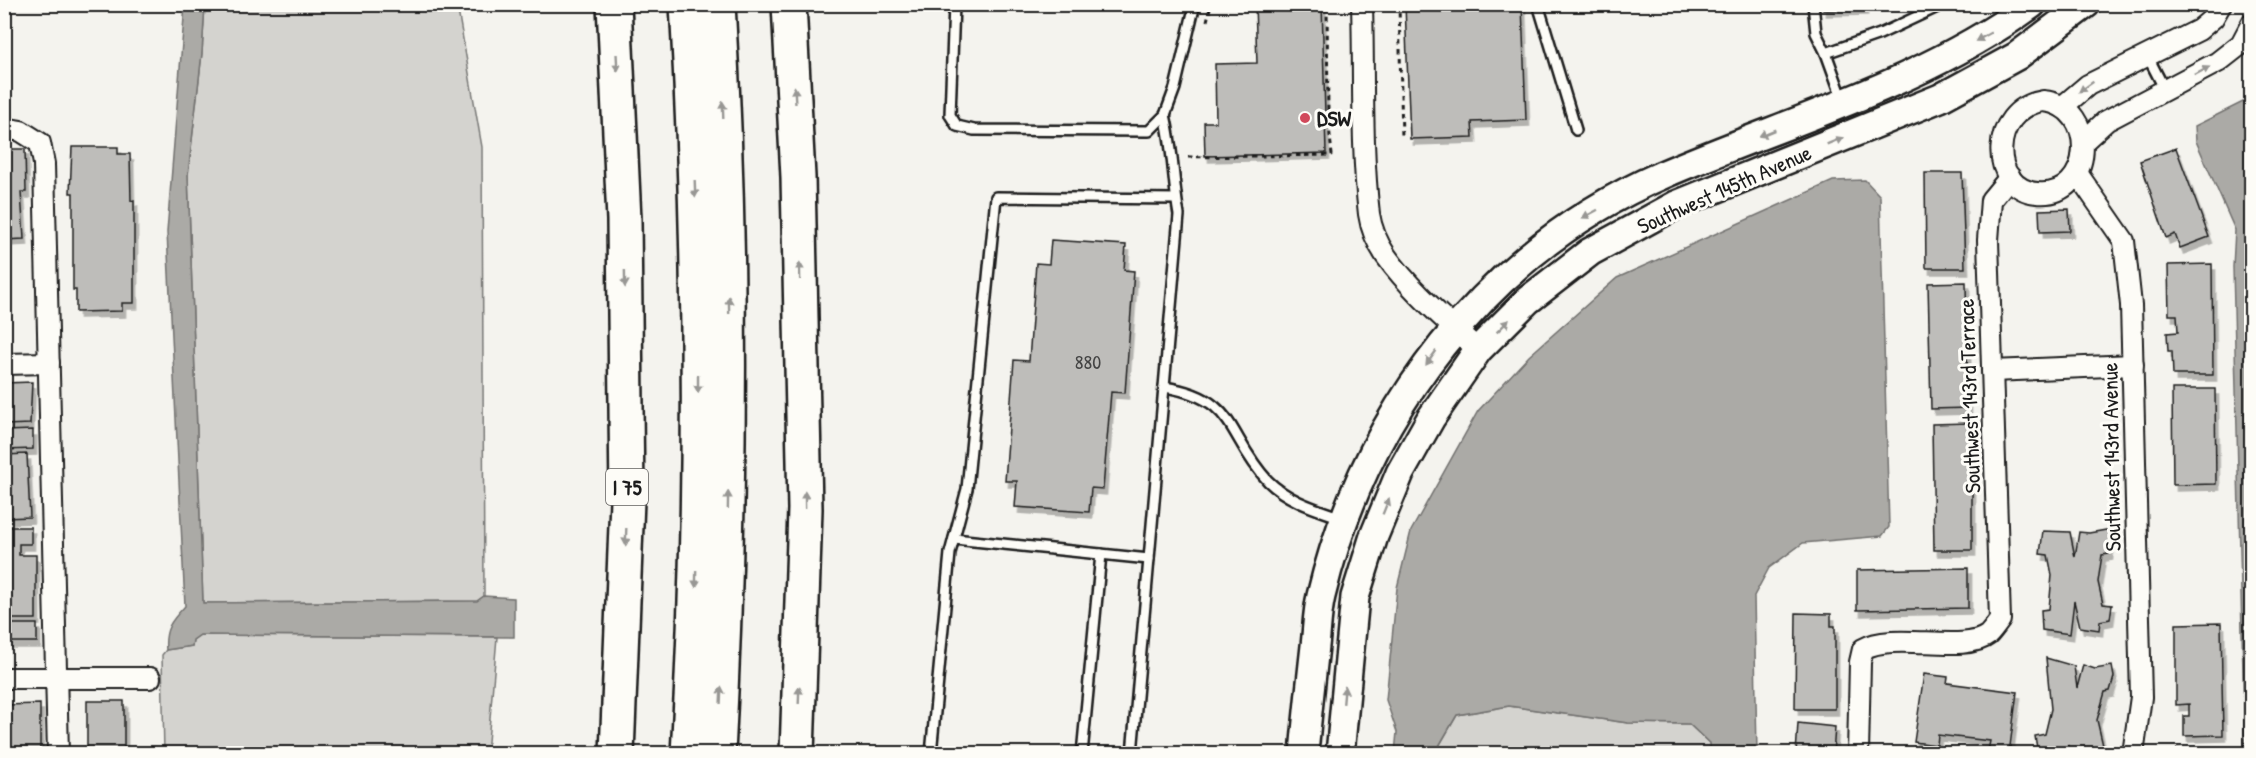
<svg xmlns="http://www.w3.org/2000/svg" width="2256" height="758" font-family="'Patrick Hand',sans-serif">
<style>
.green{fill:#d4d3cf;stroke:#787876;stroke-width:1.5}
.water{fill:#abaaa6;stroke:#72716f;stroke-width:1.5}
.building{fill:#bebdba;stroke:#1c1c1c;stroke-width:1.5;filter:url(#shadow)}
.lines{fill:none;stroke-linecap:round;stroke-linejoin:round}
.lane-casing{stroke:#1c1c1c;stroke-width:14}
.street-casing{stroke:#1c1c1c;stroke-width:24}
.secondary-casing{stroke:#1c1c1c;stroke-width:32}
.highway-casing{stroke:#1c1c1c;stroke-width:38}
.path{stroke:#1c1c1c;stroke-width:3;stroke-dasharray:4.5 4.5;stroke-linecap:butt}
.lane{stroke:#fdfcf7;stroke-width:9}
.street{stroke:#fdfcf7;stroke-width:20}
.secondary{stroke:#fdfcf7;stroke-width:27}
.highway{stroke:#fdfcf7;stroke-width:33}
.oneway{fill:#989794}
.poi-dot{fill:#d1495b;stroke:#fdfcf7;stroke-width:2}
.labels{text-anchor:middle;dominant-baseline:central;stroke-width:6;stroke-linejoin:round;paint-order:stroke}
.number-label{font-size:20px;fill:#444}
.shield{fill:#fdfcf7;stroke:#605f5e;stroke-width:1.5}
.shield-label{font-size:21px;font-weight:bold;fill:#1c1c1c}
.poi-label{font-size:22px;font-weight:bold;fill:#1c1c1c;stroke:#fdfcf7;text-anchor:start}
.street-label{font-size:22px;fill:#1c1c1c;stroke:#fdfcf7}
</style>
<defs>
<filter id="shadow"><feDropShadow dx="3.5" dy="6" stdDeviation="0" flood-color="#0004"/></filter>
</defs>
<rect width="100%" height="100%" fill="#f4f3ee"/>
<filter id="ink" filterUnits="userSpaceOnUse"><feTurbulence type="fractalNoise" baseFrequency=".0167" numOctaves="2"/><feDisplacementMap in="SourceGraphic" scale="12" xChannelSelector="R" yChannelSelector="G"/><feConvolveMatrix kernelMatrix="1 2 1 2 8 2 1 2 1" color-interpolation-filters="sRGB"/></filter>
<g filter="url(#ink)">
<!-- green -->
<g class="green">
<path d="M205 5H457L482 147 484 596 477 601 203 603 188 175 202 53Z"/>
<path d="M200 635 497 637 487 753H164L162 655 166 650 192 646 193 640Z"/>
<path d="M1509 706 1628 723 1689 724 1709 743 1710 753 1439 754V746L1457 715Z"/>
</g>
<!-- water -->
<g class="water">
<path d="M185 5H205L202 53 188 175 203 603 477 601 484 596 514 598V637L200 635 193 640 192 646 166 650C164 629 171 621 185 606L167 232Z"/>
<path d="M2251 98 2252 753 2245 754 2233 267 2235 230 2196 141 2195 126Z"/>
<path d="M1865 180 1880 196 1889 527 1882 536 1803 543 1769 568 1754 596 1757 753H1710L1709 743 1689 724 1628 723 1509 706 1457 715 1439 746V753H1395L1397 732 1386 700 1397 588 1411 531 1478 411 1529 356 1617 278 1833 181Z"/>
</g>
<!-- building -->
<g class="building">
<path d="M1255 4H1322L1326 153 1205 156 1204 122H1216L1215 64 1257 63Z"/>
<path d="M1405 4H1522L1526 120 1472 122 1473 137 1410 139Z"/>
<path d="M1823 4H1864V9L1823 10Z"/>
<path d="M72 147H118V154H130L131 201 134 200V303H122V311L76 312V290H73V193H70Z"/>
<path d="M2176 148 2209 237 2180 248 2175 234 2166 238 2140 161Z"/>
<path d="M4 149H25L26 192H21L24 239 4 240Z"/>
<path d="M1925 173H1962L1965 268H1926Z"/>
<path d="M2069 209 2070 231 2040 232 2039 210Z"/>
<path d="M1051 240 1126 245 1124 270 1134 271 1125 393 1111 392 1103 489 1091 488 1089 512 1015 507 1017 481H1005L1014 360 1029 361 1036 263 1049 264Z"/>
<path d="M2212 264 2213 375H2173L2172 351H2168L2167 333 2178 332 2177 315H2169L2168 265Z"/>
<path d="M1966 282 1968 408 1931 409 1928 283Z"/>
<path d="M32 382 30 424 4 425V383Z"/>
<path d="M2172 389H2215L2216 484 2173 485Z"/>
<path d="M1969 423V466H1972V550H1934L1932 424Z"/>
<path d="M33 430V449L4 450V431Z"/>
<path d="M27 454 30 517 4 518V455Z"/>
<path d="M4 527H31V544H19V555H36V619H8V624H37V642H4Z"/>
<path d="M2112 529 2109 554 2102 555 2098 582 2103 604 2112 605 2110 619 2100 621 2099 630 2080 627 2074 601 2070 634 2042 630 2041 610 2049 609 2052 575 2048 555 2040 554 2043 531 2070 532 2075 557 2079 532 2089 533Z"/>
<path d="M1968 568V608L1857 610V570Z"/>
<path d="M1796 613 1831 614V626H1835V709H1795Z"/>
<path d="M2221 623 2223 735 2184 736V716H2189V704L2176 705V624Z"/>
<path d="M2046 658 2074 666 2077 688 2083 665 2095 669 2112 666 2114 677 2110 691 2105 692 2097 720 2105 754H2069L2068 745 2066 754H2038L2035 736 2045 734 2051 709Z"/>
<path d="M1924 674 1948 677 1947 683 2017 692 2009 754 1988 751 1990 741 1938 735 1937 745 1914 742Z"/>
<path d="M87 701H124V753L146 754H87Z"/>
<path d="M40 704V754H4V705Z"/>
<path d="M1798 723 1835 727 1833 754H1796Z"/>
<path d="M2177 749 2213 753V754H2176Z"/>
</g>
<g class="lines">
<defs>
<g id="lane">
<path d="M954 4 950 115 957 126 974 130 1149 131 1165 115 1175 88 1195 4"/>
<path d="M1538 4 1576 130"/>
<path d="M1813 4 1816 33 1826 53 1880 34 1944 4"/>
<path d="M1826 53 1843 100"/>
<path d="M2147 55 2165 90"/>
<path d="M1164 387C1238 398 1226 436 1268 481 1288 501 1316 509 1342 518"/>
<path d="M954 539 1149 559"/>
<path d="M931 754 950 553 967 489 996 197 1176 199"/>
<path d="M1082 754 1101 554"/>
<path d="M1132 754 1179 215C1173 181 1173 148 1165 115"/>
</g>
<g id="street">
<path d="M1362 4C1364 74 1361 145 1369 214 1371 228 1378 244 1386 256 1411 291 1447 321 1478 350"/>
<path d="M2043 101C2100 106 2094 199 2037 193 1989 189 1988 110 2043 101Z"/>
<path d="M2062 107 2088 85 2199 30 2213 18 2221 4"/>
<path d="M4 128 21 131 40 143 44 164 58 754"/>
<path d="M2084 141 2106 121 2218 62 2241 44 2252 23"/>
<path d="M2077 173 2124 241 2131 305 2141 697 2133 754"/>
<path d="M4 364 49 363"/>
<path d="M1992 371 2133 365"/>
<path d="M4 678H150"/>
<path d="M1858 754 1860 662 1863 649C1893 631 1964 654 1988 635 1992 631 1996 625 2000 620L1988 240 1991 200 2010 177"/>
</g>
<g id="secondary">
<path d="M1304 754C1307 718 1311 682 1315 646 1317 630 1317 612 1321 596 1365 412 1487 251 1662 175 1787 121 1921 85 2032 4"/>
<path d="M1340 754 1355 597 1374 536 1400 473 1431 418 1478 350 1528 300 1590 252 1676 205 1940 98 2017 56 2086 4"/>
</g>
<g id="highway">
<path d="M614 4 624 220 627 500 617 754"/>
<path d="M687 4C701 254 703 504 688 754"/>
<path d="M718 4C733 254 731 504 718 754"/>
<path d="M789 4 798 177 805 509 797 754"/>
</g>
</defs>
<!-- lane casing -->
<use href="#lane" class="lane-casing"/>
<!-- street casing -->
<use href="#street" class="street-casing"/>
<!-- secondary casing -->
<use href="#secondary" class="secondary-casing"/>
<!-- highway casing -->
<use href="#highway" class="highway-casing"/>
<!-- path -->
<g class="path">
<path d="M1399 4 1402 139"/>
<path d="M1207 21 1211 4"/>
<path d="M1188 157 1332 155 1328 116 1327 4"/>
</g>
<!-- lane -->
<use href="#lane" class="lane"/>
<!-- street -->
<use href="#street" class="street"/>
<!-- secondary -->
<use href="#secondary" class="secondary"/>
<!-- highway -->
<use href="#highway" class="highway"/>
</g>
<!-- one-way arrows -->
<defs><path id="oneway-solid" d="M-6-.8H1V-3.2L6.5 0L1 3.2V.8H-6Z" transform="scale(1.5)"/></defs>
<g class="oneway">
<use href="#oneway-solid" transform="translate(1983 37) rotate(151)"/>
<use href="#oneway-solid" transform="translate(617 63) rotate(87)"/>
<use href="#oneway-solid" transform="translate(2202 71) rotate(-28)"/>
<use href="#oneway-solid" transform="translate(2086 87) rotate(145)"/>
<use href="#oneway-solid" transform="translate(795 95) rotate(-93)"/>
<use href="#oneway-solid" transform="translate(723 110) rotate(-92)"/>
<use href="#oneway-solid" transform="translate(1767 133) rotate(158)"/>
<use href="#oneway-solid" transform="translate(1835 141) rotate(-22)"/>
<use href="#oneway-solid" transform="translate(695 189) rotate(88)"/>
<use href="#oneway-solid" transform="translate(1590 214) rotate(152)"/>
<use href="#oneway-solid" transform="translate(800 271) rotate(-91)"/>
<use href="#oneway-solid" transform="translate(625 279) rotate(89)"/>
<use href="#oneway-solid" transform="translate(729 305) rotate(-91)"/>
<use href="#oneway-solid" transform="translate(1503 326) rotate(-45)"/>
<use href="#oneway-solid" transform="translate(1431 358) rotate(126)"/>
<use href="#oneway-solid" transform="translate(698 384) rotate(90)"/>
<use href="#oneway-solid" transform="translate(728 500) rotate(-89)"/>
<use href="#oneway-solid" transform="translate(805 500) rotate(-91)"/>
<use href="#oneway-solid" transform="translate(1386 506) rotate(-68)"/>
<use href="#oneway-solid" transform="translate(626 537) rotate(92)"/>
<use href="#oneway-solid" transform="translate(696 579) rotate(91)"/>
<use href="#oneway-solid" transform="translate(721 695) rotate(-87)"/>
<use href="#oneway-solid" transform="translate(799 695) rotate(-88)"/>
<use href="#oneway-solid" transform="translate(1344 695) rotate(-85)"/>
</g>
</g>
<!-- markers -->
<circle class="poi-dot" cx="1305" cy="118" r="6"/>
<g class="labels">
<!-- number labels -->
<g class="number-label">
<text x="1088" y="361">880</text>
</g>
<!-- shield labels -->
<rect class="shield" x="606" y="469" width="42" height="36" rx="4.5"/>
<g class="shield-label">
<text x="627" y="487">I 75</text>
</g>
<!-- poi labels -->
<g class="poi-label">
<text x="1317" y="118">DSW</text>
</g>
<!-- street labels -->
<g class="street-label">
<text transform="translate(1724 189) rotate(-24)">Southwest 145th Avenue</text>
<text transform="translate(1969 396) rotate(-92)">Southwest 143rd Terrace</text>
<text transform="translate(2111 457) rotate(-91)">Southwest 143rd Avenue</text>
</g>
</g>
<!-- margin -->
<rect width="2256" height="758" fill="none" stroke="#fdfcf7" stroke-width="24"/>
<rect x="12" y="12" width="2232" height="734" fill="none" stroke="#1c1c1c" stroke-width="2" filter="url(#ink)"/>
</svg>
